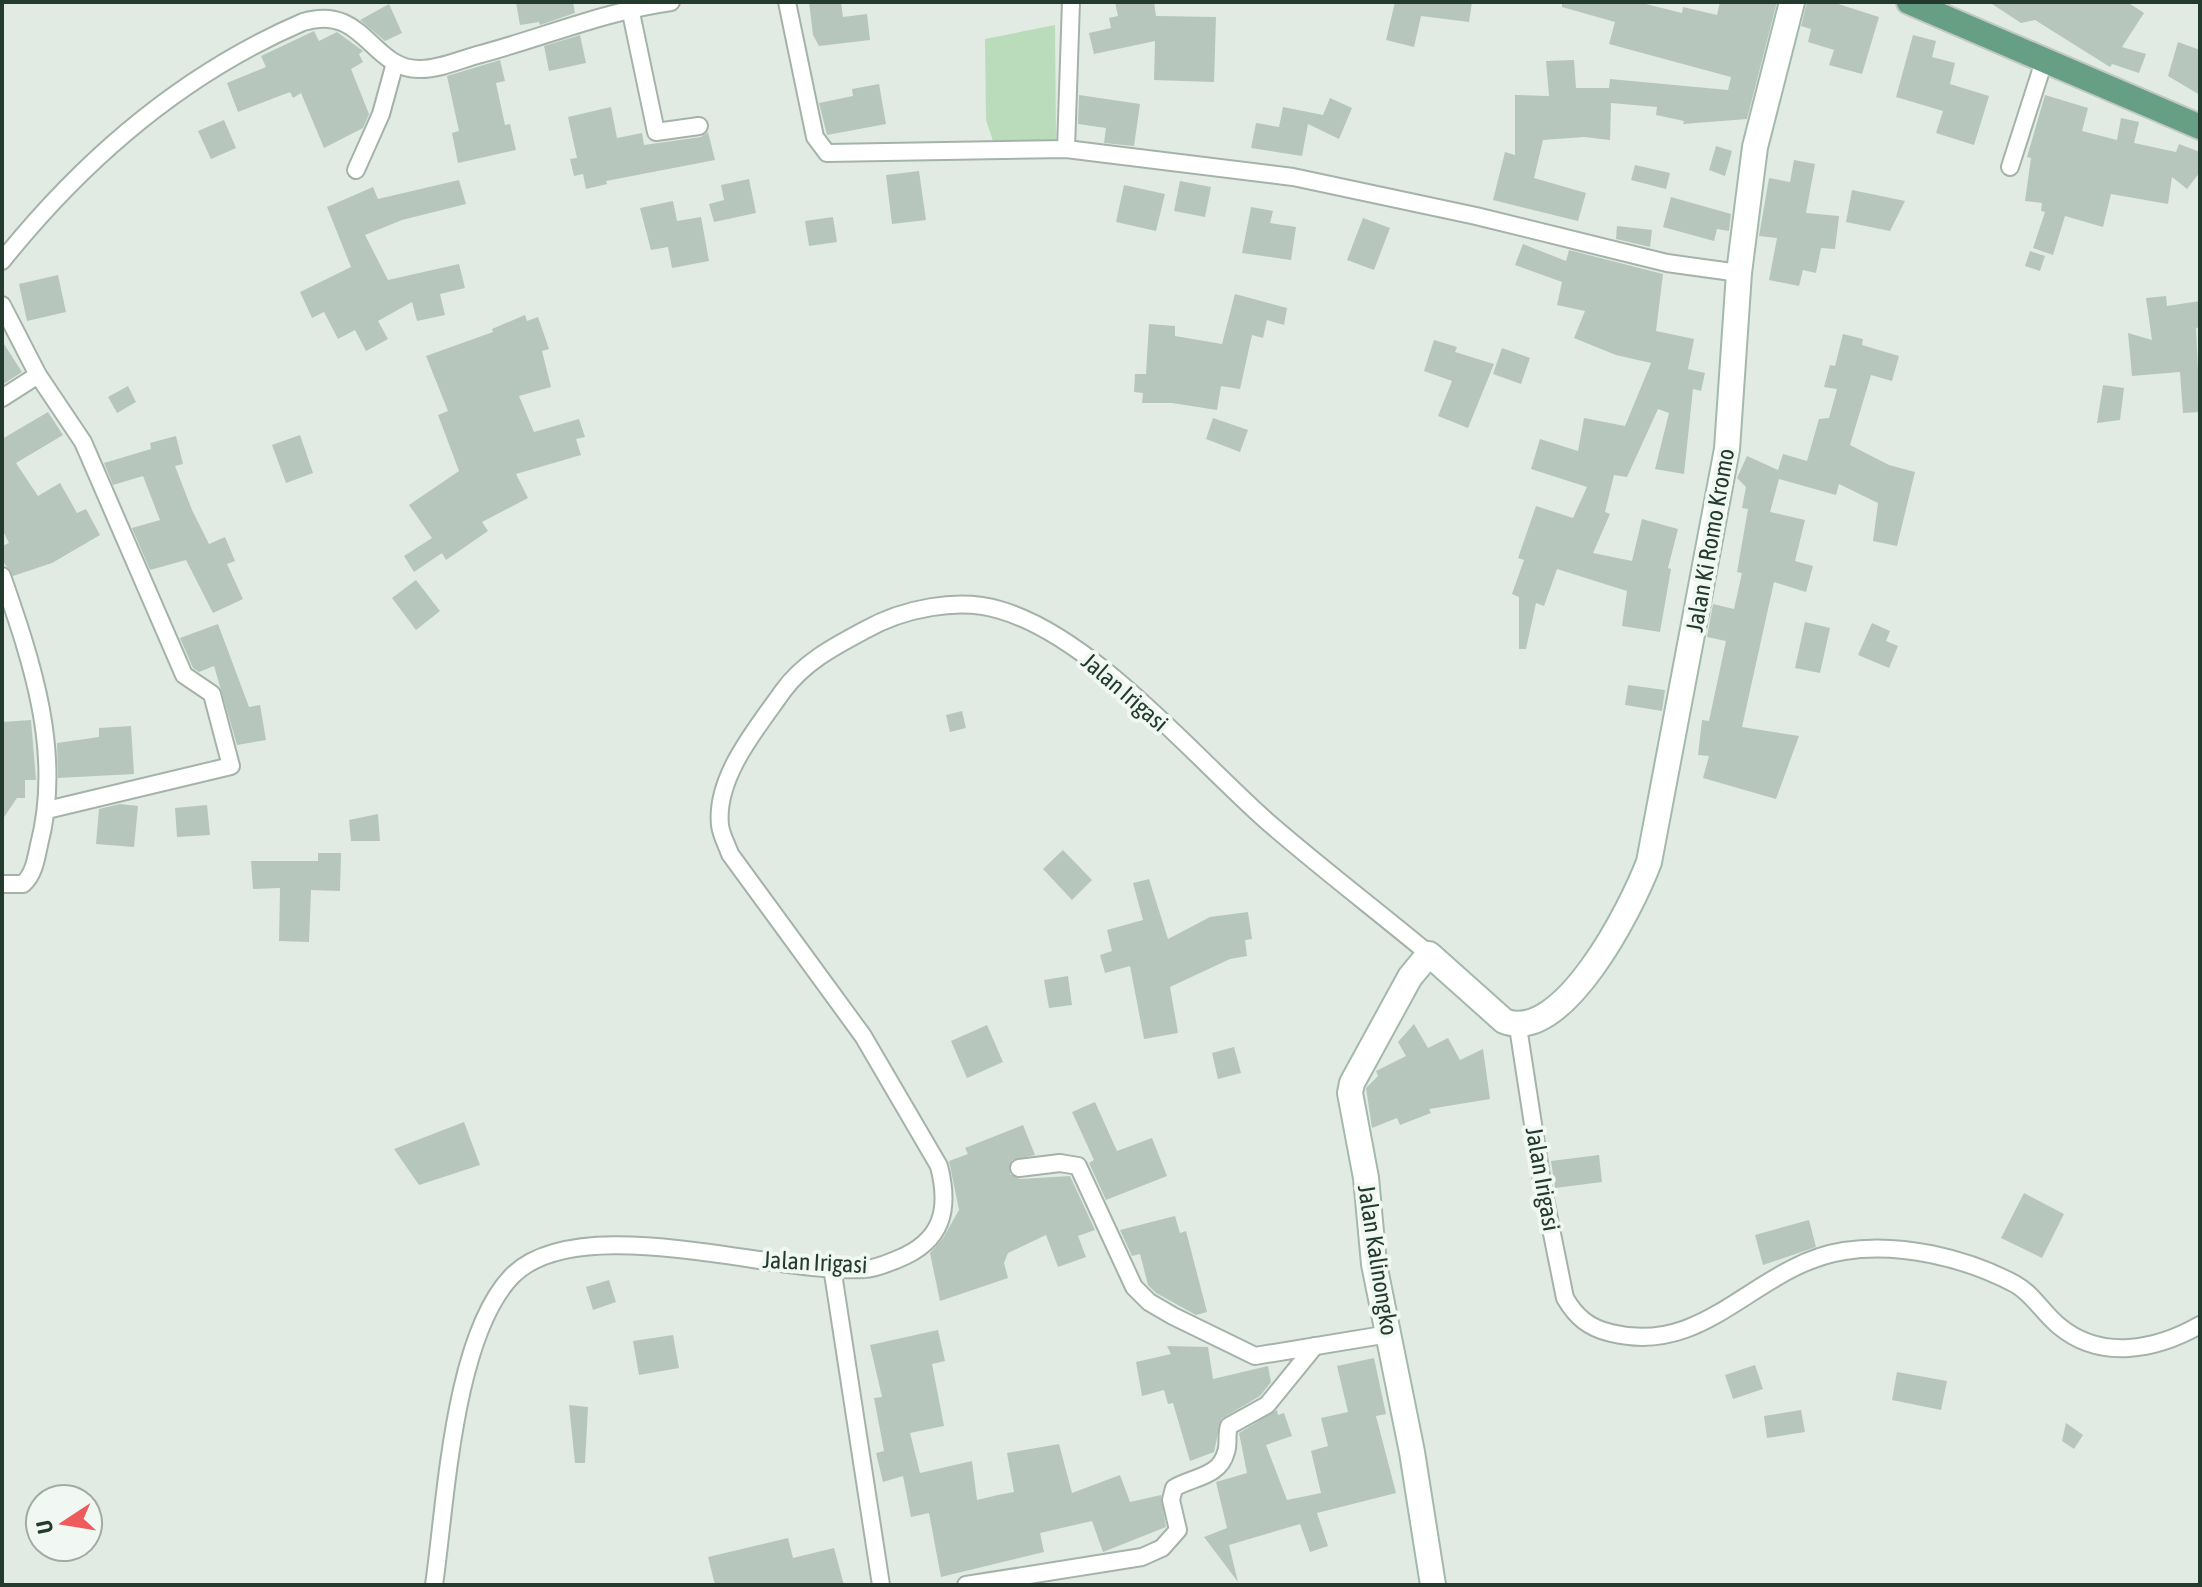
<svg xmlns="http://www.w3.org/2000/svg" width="2202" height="1587" font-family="'Asap Condensed',sans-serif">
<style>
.green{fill:#badcbb}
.building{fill:#b6c6bc}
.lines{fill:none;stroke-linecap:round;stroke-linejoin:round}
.street-casing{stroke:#a4b3aa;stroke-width:20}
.secondary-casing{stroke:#a2b9ac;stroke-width:28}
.primary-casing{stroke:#c1c8c4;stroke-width:28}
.street{stroke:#fff;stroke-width:16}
.secondary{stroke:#fff;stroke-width:24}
.primary{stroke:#669f83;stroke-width:24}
.labels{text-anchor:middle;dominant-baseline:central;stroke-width:8;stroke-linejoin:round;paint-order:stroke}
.street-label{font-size:24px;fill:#223b2e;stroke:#f1f8f3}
</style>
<rect width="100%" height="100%" fill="#e1ebe4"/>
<!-- green -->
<path class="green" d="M1055 25 1056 142 994 144 986 120 985 39Z"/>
<!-- building -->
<g class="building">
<path d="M516 2H573L575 13 540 25 539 22 520 25Z"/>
<path d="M809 2H841L843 17 867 14 870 40 819 46 813 35Z"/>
<path d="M1115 2H1154L1156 16 1216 17 1214 82 1154 80 1155 41 1094 54 1089 33 1111 28 1109 18 1118 16Z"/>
<path d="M1395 2H1472L1469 22 1421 16 1414 47 1386 40Z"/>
<path d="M1562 2H1638L1682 13 1683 7 1717 15 1720 2H1777L1747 119 1683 124 1684 121 1656 115 1657 107 1611 103 1610 140 1584 137 1543 140 1534 178 1586 193 1578 221 1493 200 1505 152 1515 155V95L1549 96 1546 61 1574 60 1576 88H1609L1610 79 1728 90 1731 77 1609 44 1615 22 1562 7Z"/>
<path d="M1807 2H1832L1879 17 1862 74 1829 65 1834 50 1808 42 1811 29 1801 26Z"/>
<path d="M1989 2H2127L2144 13 2122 47 2146 54 2139 73 2112 64 2110 67 2035 20 2021 23Z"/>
<path d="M389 4 402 33 385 41 360 20Z"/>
<path d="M314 31 319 41 337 32 363 51 359 54 363 62 351 69 369 114 363 128 324 148 301 93 293 98 290 92 238 112 227 83 266 67 261 56Z"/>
<path d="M580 35 586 63 549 71 544 46Z"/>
<path d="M1913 35 1936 41 1932 57 1955 63 1950 84 1989 96 1974 145 1936 133 1943 111 1896 97Z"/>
<path d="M2178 42 2200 50V95L2168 76Z"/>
<path d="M500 60 505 81 496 83 505 125 510 124 516 150 458 163 452 133 459 131 447 76Z"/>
<path d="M879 84 886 124 827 135 819 103 853 96 852 89Z"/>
<path d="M1079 95 1140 104 1134 146 1104 143 1106 128 1078 124Z"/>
<path d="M2045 95 2088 108 2082 131 2117 140 2121 118 2139 122 2134 143 2176 152 2179 144 2200 152V172L2187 189 2172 177 2168 204 2111 194 2103 227 2065 216 2053 255 2033 248 2045 212 2041 211 2042 203 2025 201 2031 158 2027 157Z"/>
<path d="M1330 98 1352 108 1339 139 1308 124 1302 156 1251 148 1256 123 1279 127 1283 107 1323 115Z"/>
<path d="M611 107 617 138 642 133 644 145 701 137 708 132 715 160 606 181 607 184 586 189 583 174 574 176 570 159 577 158 568 117Z"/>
<path d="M224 120 236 148 211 159 198 131Z"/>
<path d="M1716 146 1732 151 1725 176 1709 170Z"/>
<path d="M1794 160 1815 164 1806 213 1839 216 1835 249 1821 248 1816 273 1803 270 1799 286 1769 280 1777 238 1759 236 1769 178 1790 182Z"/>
<path d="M1635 165 1670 173 1666 189 1631 180Z"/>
<path d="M919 171 926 220 892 224 886 175Z"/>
<path d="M749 179 756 213 714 222 709 204 724 200 721 185Z"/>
<path d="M459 180 466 204 402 220 365 235 388 280 459 264 465 288 440 294 445 315 417 321 412 302 378 321 388 339 366 351 355 330 338 339 324 312 312 318 300 292 351 267 327 207 373 187 378 199Z"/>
<path d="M1180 181 1211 187 1205 217 1174 211Z"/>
<path d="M1124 185 1165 194 1156 231 1116 222Z"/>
<path d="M1852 190 1905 201 1890 231 1846 222Z"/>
<path d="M1671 197 1731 214 1729 231 1717 229 1714 241 1663 227Z"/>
<path d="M673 201 677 221 701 217 709 261 672 268 668 247 651 250 640 208Z"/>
<path d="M1251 207 1273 211 1270 223 1296 227 1291 260 1242 253Z"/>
<path d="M833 217 837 242 809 246 805 221Z"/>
<path d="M1363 218 1390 228 1374 270 1347 260Z"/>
<path d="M1617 226 1652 230 1650 247 1616 239Z"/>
<path d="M1523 244 1566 261 1569 250 1663 274 1656 331 1694 339 1688 369 1705 373 1701 391 1693 389 1684 474 1655 469 1669 413 1658 409 1627 477 1614 475 1605 512 1610 514 1593 553 1632 561 1642 519 1678 529 1668 568 1671 569 1660 632 1622 626 1627 591 1557 569 1544 606 1536 603 1526 649H1519V597L1512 594 1524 560 1518 558 1536 506 1573 518 1587 487 1531 469 1540 439 1578 451 1584 418 1625 426 1651 363 1616 355 1574 338 1585 311 1557 305 1562 282 1515 265Z"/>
<path d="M2030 251 2045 256 2040 271 2025 266Z"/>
<path d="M58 275 66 312 27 321 19 284Z"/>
<path d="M1235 294 1287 308 1284 325 1267 320 1263 338 1252 335 1240 389 1221 386 1217 410 1172 403H1142L1143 393 1134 392 1135 374H1146L1149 324 1175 326V336L1222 344Z"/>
<path d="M2166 296 2167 306 2200 301V327L2196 328 2200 412 2183 413 2180 372 2132 376 2128 333 2152 340 2146 298Z"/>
<path d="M525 315 527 321 538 317 549 349 542 351 551 387 519 396 534 432 579 419 585 437 576 439 581 455 516 474 528 498 482 522 488 531 446 560 442 553 414 572 404 556 432 538 409 505 459 471 438 415 448 411 426 356 493 332 492 329Z"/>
<path d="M1843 334 1863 339 1862 345 1899 356 1892 381 1871 375 1850 445 1889 465 1915 472 1897 546 1873 541 1878 503 1839 484 1836 495 1779 479 1770 512 1805 520 1795 561 1813 566 1806 592 1774 582 1742 727 1799 736 1776 799 1703 778 1709 756 1698 755 1702 720 1709 721 1726 641 1707 637 1713 604 1734 609 1742 573 1737 572 1748 509 1742 508 1746 487 1737 478 1747 456 1778 470 1783 454 1807 461 1819 419 1829 418 1837 389 1824 387 1830 365 1835 366Z"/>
<path d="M1434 340 1457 347 1455 352 1494 364 1468 428 1438 416 1452 381 1424 371Z"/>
<path d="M2 341 22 372 2 385Z"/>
<path d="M1502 348 1530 358 1521 384 1493 374Z"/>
<path d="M2103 385 2124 388 2120 420 2097 423Z"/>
<path d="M128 386 136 402 117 413 108 397Z"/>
<path d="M48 412 63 435 16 463 38 496 60 483 77 513 86 509 100 535 52 563 13 576 2 560V546L9 543 2 529V439Z"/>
<path d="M1213 418 1248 430 1240 452 1206 439Z"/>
<path d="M300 435 313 473 286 483 272 445Z"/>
<path d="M176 436 183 464 175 466 192 510 209 544 225 537 235 561 227 564 243 599 213 613 186 560 150 570 132 528 160 520 143 476 113 485 104 463 151 449 150 443Z"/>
<path d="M416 580 440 611 416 630 392 598Z"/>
<path d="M1805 622 1830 628 1820 673 1795 668Z"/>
<path d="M1872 623 1890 631 1886 641 1898 646 1889 668 1858 655Z"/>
<path d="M218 624 249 707 260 705 266 740 237 745 214 666 199 672 193 668 180 638Z"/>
<path d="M1628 685 1665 690 1662 711 1625 705Z"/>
<path d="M962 711 966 728 950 732 946 715Z"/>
<path d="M31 720 36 780H25V798H17L2 820V722Z"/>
<path d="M131 726 134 774 58 778 57 743 99 737V728Z"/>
<path d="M120 804 138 806 134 847 96 844 99 809Z"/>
<path d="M207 805 210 835 177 837 175 808Z"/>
<path d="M378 814 380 841H351L349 820Z"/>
<path d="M1063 850 1092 880 1072 900 1043 869Z"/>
<path d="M318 853H341L340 891 311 890 309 942 279 941 280 888 253 889 251 861H318Z"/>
<path d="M1149 879 1168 939 1210 917 1248 912 1252 939 1245 940 1247 956 1230 959 1170 987 1178 1033 1144 1039 1130 966 1105 973 1100 955 1112 951 1107 930 1143 920 1133 883Z"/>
<path d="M1068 976 1072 1005 1049 1008 1044 980Z"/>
<path d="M1414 1024 1428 1048 1448 1038 1460 1060 1483 1049 1490 1099 1429 1109 1431 1113 1400 1125 1397 1118 1372 1128 1366 1088 1378 1076 1376 1071 1406 1056 1398 1042Z"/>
<path d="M987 1025 1003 1062 967 1078 951 1041Z"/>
<path d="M1234 1047 1241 1073 1218 1079 1212 1053Z"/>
<path d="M1095 1102 1117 1151 1152 1138 1167 1176 1106 1200 1089 1163 1094 1160 1072 1112Z"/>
<path d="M464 1122 480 1165 419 1185 394 1149Z"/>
<path d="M1023 1125 1035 1155 1012 1160 1010 1174 1020 1179 1070 1176 1095 1230 1078 1236 1086 1257 1058 1267 1046 1235 1008 1253 1004 1263 1008 1278 940 1301 930 1253 943 1238 959 1210 949 1161 968 1154 965 1148Z"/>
<path d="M1599 1155 1602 1182 1555 1188 1551 1161Z"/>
<path d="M2024 1193 2064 1214 2042 1258 2001 1238Z"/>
<path d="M1175 1216 1180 1233 1186 1231 1207 1312 1196 1315 1156 1293 1148 1285 1140 1254 1132 1256 1120 1230Z"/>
<path d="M1809 1220 1816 1247 1763 1265 1755 1235Z"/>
<path d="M609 1280 616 1302 593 1310 586 1287Z"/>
<path d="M938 1330 945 1361 932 1364 944 1426 910 1433 920 1473 972 1461 977 1500 998 1495 1014 1492 1007 1453 1059 1444 1072 1493 1120 1475 1130 1502 1161 1495 1166 1527 1103 1552 1092 1521 1040 1533 1044 1552 941 1577 929 1513 911 1517 903 1476 883 1482 876 1453 884 1451 874 1398 882 1397 870 1345Z"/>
<path d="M673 1335 679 1368 639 1375 633 1341Z"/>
<path d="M1167 1346 1208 1347 1213 1379 1268 1366 1271 1382 1260 1396 1221 1419 1214 1452 1190 1461 1173 1403 1168 1404 1164 1390 1142 1396 1136 1362 1171 1354Z"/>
<path d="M1374 1358 1386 1414 1376 1416 1396 1493 1317 1513 1328 1546 1310 1552 1300 1524 1229 1545 1238 1582 1204 1537 1227 1528 1216 1482 1247 1473 1239 1433 1277 1410 1278 1415 1284 1413 1292 1436 1266 1445 1287 1500 1321 1493 1311 1451 1328 1446 1321 1418 1348 1412 1337 1366Z"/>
<path d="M1755 1365 1763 1389 1733 1399 1725 1375Z"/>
<path d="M1897 1372 1947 1381 1941 1410 1892 1400Z"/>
<path d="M569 1405 588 1407 585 1463H575Z"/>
<path d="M1801 1410 1805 1432 1767 1438 1764 1416Z"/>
<path d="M2066 1423 2083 1435 2074 1449 2062 1441Z"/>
<path d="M788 1538 793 1558 834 1548 844 1585H715L708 1557Z"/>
</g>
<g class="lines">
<defs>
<g id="street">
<path d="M787 2 815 137 827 153 1066 149 1293 177 1476 216 1667 263 1739 273"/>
<path d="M630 8 656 132 699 126"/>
<path d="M1066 149 1071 2"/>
<path d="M2010 167 2044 61"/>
<path d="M356 170 381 114 395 63"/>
<path d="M2 261C83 160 182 74 303 22 365 3 371 71 421 69 441 69 461 59 481 54 544 37 606 11 671 2"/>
<path d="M2 305 38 375 2 398"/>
<path d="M38 375 83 442 184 675 212 694 231 766 47 810"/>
<path d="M2 576C32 662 63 753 39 845 36 859 34 874 23 884H2"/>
<path d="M1518 1027 1543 1189 1565 1298C1576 1317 1589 1328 1611 1333 1707 1357 1755 1265 1844 1251 1900 1242 1966 1258 2015 1284 2033 1294 2043 1313 2059 1326 2101 1361 2156 1350 2200 1325"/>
<path d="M1019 1168 1060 1163 1078 1166 1134 1287 1149 1302 1173 1316 1255 1356 1389 1334"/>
<path d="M832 1267 881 1585"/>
<path d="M434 1585C446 1502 453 1337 512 1276 579 1208 776 1275 864 1269 875 1269 888 1263 898 1259 943 1241 950 1209 939 1166L863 1036 730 854C727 845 721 835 720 825 715 777 757 728 783 691 804 662 835 646 865 630 902 609 958 597 1000 610 1094 637 1195 758 1269 823 1321 868 1376 910 1429 954"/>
<path d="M966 1585 1142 1557 1162 1548 1178 1530 1171 1500 1174 1488C1192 1477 1220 1477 1226 1452 1229 1444 1226 1435 1229 1426L1267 1405 1315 1346"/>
</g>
<path id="secondary" d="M1433 1585 1412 1452 1374 1264 1366 1178 1350 1093 1352 1083 1410 977 1429 954 1504 1021C1563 1045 1632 907 1649 862L1727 449 1739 273 1755 147 1792 2"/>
<path id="primary" d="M1909 2 2200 127"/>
</defs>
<!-- street casing -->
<use href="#street" class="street-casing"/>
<!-- secondary casing -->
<use href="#secondary" class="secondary-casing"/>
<!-- primary casing -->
<use href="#primary" class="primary-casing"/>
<!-- street -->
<use href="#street" class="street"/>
<!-- secondary -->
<use href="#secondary" class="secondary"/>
<!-- primary -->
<use href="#primary" class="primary"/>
</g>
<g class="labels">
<!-- street labels -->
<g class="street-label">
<text transform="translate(1710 540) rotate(-80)">Jalan Ki Romo Kromo</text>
<text transform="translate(1125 692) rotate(41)">Jalan Irigasi</text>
<text transform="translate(1543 1179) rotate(80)">Jalan Irigasi</text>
<text transform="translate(1378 1260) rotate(81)">Jalan Kalinongko</text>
<text transform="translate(815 1262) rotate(3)">Jalan Irigasi</text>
</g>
</g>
<!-- border -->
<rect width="2202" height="1587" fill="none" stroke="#223b2e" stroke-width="8"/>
<!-- north arrow -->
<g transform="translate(64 1523) rotate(258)"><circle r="38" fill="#f1f8f3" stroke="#9eaca4" stroke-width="2"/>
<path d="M0-6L14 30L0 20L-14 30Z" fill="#ee5b5c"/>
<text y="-12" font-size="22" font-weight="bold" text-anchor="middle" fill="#223b2e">U</text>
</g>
</svg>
